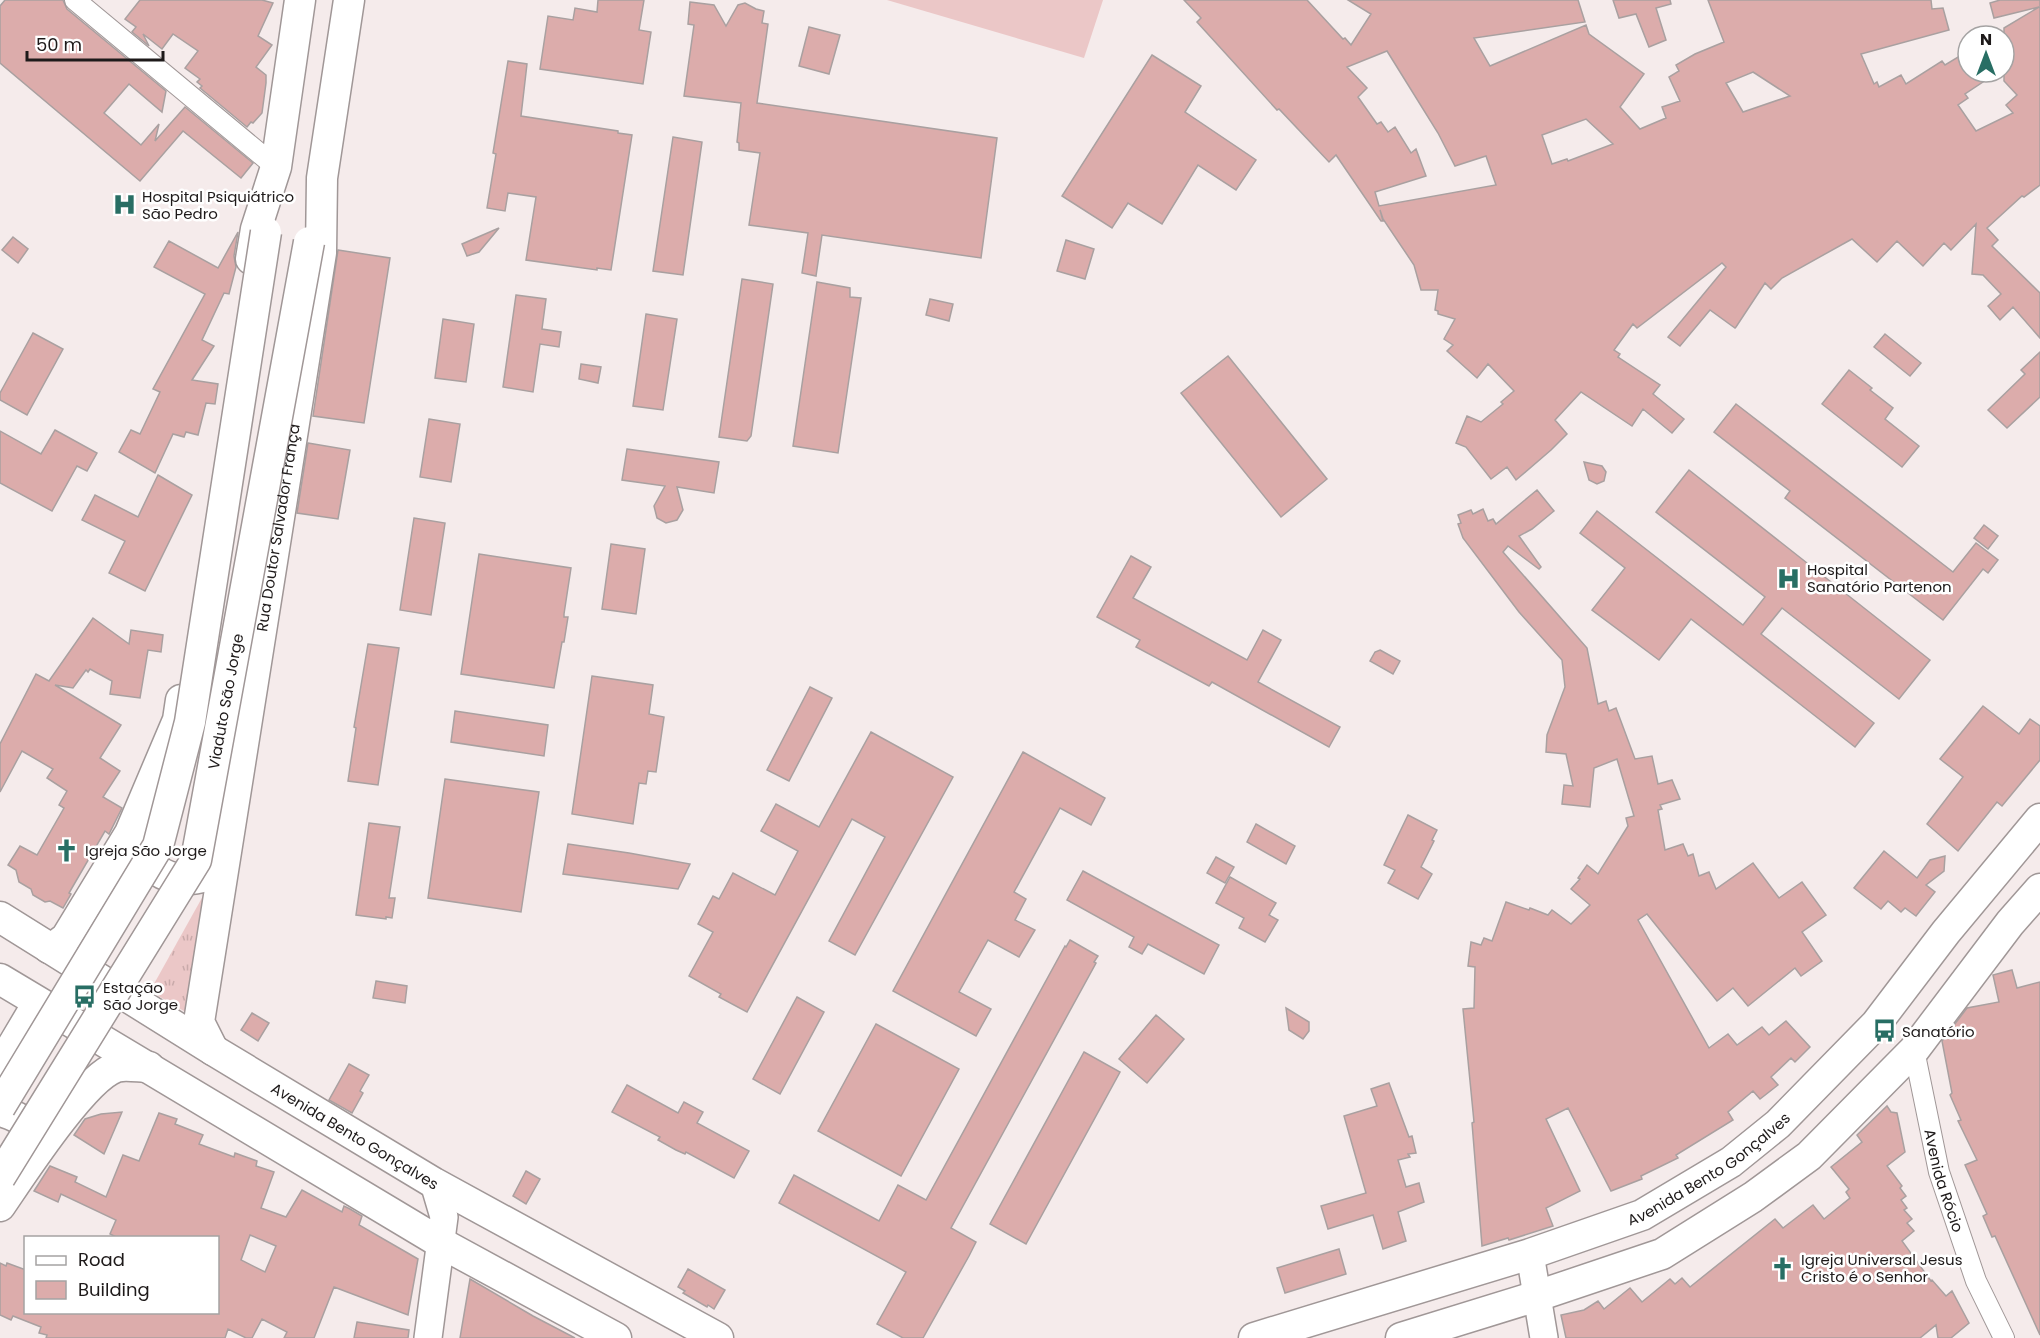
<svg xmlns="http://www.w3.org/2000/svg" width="2040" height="1338" font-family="Poppins,sans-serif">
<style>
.grass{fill:url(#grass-tufts)}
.garden{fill:#ebc7c7}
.building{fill:#dcacab;stroke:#a9a0a0;stroke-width:1.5;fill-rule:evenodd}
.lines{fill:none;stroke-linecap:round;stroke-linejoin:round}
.street-casing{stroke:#a09797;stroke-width:22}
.secondary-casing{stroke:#a09797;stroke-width:30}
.primary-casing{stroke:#a09797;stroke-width:33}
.street{stroke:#fff;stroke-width:20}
.secondary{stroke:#fff;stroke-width:27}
.primary{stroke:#fff;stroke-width:30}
.primary-bridge-casing{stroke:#a09797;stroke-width:33;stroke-linecap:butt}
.primary-bridge{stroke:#fff;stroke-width:30}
.labels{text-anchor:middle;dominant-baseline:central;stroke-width:5;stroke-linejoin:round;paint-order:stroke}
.poi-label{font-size:15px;fill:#1e1a1a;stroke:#fff;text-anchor:start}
.street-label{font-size:15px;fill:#1e1a1a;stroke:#fff}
</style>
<defs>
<pattern id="grass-tufts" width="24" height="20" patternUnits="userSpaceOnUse" patternTransform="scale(1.5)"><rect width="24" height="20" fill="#ebc7c7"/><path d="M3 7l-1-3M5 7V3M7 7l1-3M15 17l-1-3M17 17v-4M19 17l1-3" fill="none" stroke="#c9aaaa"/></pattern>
</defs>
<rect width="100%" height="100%" fill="#f5ebeb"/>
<!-- grass -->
<path class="grass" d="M203 896 189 1014 150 991Z"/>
<!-- garden -->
<path class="garden" d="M887 0H1103L1084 58Z"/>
<!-- building -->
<g class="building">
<path d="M5 0H63L67 9 166 91 162 112 129 84 104 113 141 145 159 124 155 141 185 107 253 163 241 178 183 131 140 181 0 63V6Z"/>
<path d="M140 0H262L273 3 258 36 272 45 256 67 266 75V83L262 113 253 123 251 122 247 127 200 88 202 86 197 82 200 79 185 68 198 51 173 34 162 49 143 34 149 46 132 32 136 27 125 19Z"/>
<path d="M598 0H644L639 30 651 32 643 84 540 69 548 16 573 20 575 8 597 12Z"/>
<path d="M1184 0H1307L1343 39 1345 38 1351 45 1371 14 1348 0H1578L1585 22 1474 38 1490 66 1586 25 1589 34 1644 74 1620 107 1640 129 1666 118 1662 107 1680 101 1669 77 1679 71 1676 65 1695 54 1724 42 1708 0H1931L1932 9 1943 8 1949 30 1861 54 1874 84 1877 82 1879 87 1901 75 1906 84 1942 61 1945 65 1968 51V72H1998L1965 94 1968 98 1958 105 1976 131 2013 113 2006 105 2017 95 2004 81V28L2039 7 1994 18 1990 3 2000 0H2040V185L2024 197 2022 196 1987 228 1998 240 1992 246 2040 293V338L2013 307 2000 320 1988 306 2001 294 1983 275 1972 274 1976 224 1951 250 1944 243 1923 266 1897 241 1877 262 1852 239 1782 278 1771 289 1765 283 1736 327 1735 328 1710 310 1680 346 1668 337 1726 267 1722 263 1637 328 1633 324 1614 350 1620 354 1618 357 1660 385 1653 394 1684 419 1672 433 1643 409 1632 426 1581 392 1555 420 1567 434 1551 450 1516 480 1507 467 1491 479 1466 447 1456 443 1467 416 1481 422 1503 404 1501 402 1514 391 1488 364 1477 378 1447 351 1453 345 1444 339 1455 319 1438 314V311L1435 310 1438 290H1421L1414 265 1383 219 1380 210 1383 221H1381L1336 155 1329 162 1279 109 1277 110 1197 22 1201 18ZM1387 51 1438 133 1455 166 1486 156 1496 185 1379 206 1375 192 1426 176 1416 149 1411 153 1395 127 1388 132 1381 122 1377 124 1358 97 1367 88 1347 67ZM1753 72 1790 96 1743 112 1726 83ZM1586 119 1613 144 1568 161 1567 159 1552 164 1542 135Z"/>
<path d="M1613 0H1670L1671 4 1656 8 1666 40 1649 47 1636 14 1619 18Z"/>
<path d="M690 2 714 5 726 26 738 5 745 3 756 9 764 11 762 23 768 24 757 103 997 138 981 258 822 235 816 276 802 273 808 233 749 225 760 153 739 150V143L737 142 741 103 684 96 694 25 688 24Z"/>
<path d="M809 27 840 35 829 74 799 66Z"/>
<path d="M1152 55 1201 86 1185 112 1256 160 1236 190 1198 165 1162 224 1128 203 1112 228 1062 196Z"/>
<path d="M508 61 527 64 521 116 618 131V133L632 135 611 270 597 268V270L526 260 536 197 508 193 505 211 487 208 496 154 493 153Z"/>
<path d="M673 137 702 142 683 275 653 271Z"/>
<path d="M499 228 479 252 467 256 462 244Z"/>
<path d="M238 232 234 256 236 267 229 294 224 293 202 340 214 346 192 380 218 384 215 404 206 403 198 435 186 432 184 437 173 434 155 473 119 452 131 430 140 434 160 392 153 389 205 294 154 267 169 241 218 268Z"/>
<path d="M13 237 28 249 18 263 2 250Z"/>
<path d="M1066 240 1094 249 1085 279 1057 271Z"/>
<path d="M338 250 390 258 364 423 313 416Z"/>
<path d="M742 279 773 284 751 436 747 441 719 437Z"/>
<path d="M817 282 850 288V297L861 298 838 453 793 446Z"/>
<path d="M516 295 546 299 542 329 561 332 559 347 540 344 533 392 503 387Z"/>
<path d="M930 299 953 304 949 321 926 315Z"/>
<path d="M646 314 677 319 663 410 633 406Z"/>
<path d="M443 319 474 324 466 382 435 378Z"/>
<path d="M33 333 63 349 27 415 0 400V393Z"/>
<path d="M1885 334 1921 363 1910 376 1874 347Z"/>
<path d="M2040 352V397L2007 428 1988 410 2025 374 2021 370Z"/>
<path d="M1228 356 1327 479 1281 517 1181 393Z"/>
<path d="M581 364 601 367 598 383 579 379Z"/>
<path d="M1849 370 1872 388 1870 390 1893 408 1885 419 1919 446 1902 467 1822 404Z"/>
<path d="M1736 404 1953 572 1976 543 1998 560 1988 573 1983 569 1943 620 1785 498 1790 491 1714 432Z"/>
<path d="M429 419 460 424 451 482 420 477Z"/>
<path d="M55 430 97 453 87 471 77 466 52 511 0 483V431L41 454Z"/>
<path d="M308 443 350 450 338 519 297 513Z"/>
<path d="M627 449 719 462 714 493 677 487 683 510 677 520 666 523 657 518 654 506 665 486 622 480Z"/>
<path d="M1584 462 1602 466 1606 472 1604 481 1597 484 1589 480Z"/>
<path d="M1689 470 1930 660 1899 699 1782 608 1761 634 1874 723 1855 747 1691 619 1659 660 1592 610 1625 568 1580 533 1597 511 1743 625 1765 597 1656 512Z"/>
<path d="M158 475 192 495 145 591 109 573 125 541 82 520 95 495 138 517Z"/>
<path d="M1537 490 1554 511 1532 529 1519 536 1541 567 1539 569 1508 546 1503 552 1587 648 1598 704 1606 701 1609 711 1616 708 1635 759 1652 756 1658 784 1672 780 1680 799 1660 805 1662 809 1658 810 1665 850 1683 844 1688 856 1693 854 1699 876 1709 872 1716 889 1753 863 1779 898 1802 882 1826 915 1802 932 1822 961 1801 976 1795 968 1748 1006 1733 988 1717 1001 1647 914 1638 920 1709 1048 1728 1034 1737 1045 1762 1027 1769 1035 1786 1021 1810 1047 1795 1062 1791 1058 1771 1077 1778 1085 1760 1099 1753 1091 1728 1112 1733 1120 1676 1155 1678 1158 1641 1176 1642 1179 1611 1191 1568 1108 1546 1119 1580 1191 1546 1208 1553 1226 1509 1240 1508 1238 1482 1246 1472 1123 1474 1122 1463 1009 1474 1008 1475 967 1468 966 1471 942 1481 945 1484 938 1492 941 1506 902 1529 910 1530 908 1548 915 1552 910 1571 924 1590 905 1571 889 1580 879 1578 878 1587 865 1598 874 1628 826 1626 818 1634 816 1617 759 1594 768 1590 807 1562 804 1564 785 1573 786 1566 754 1546 752 1547 735 1565 687 1562 660 1519 612 1463 538 1458 524 1461 523 1458 515 1471 510 1473 514 1483 509 1488 521 1493 519 1496 524Z"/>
<path d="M414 518 445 523 431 615 400 610Z"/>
<path d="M1984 525 1998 536 1988 549 1974 538Z"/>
<path d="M611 544 645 549 636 614 602 609Z"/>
<path d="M479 554 571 568 564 614V617H568L564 642H562L554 688 461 674Z"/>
<path d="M1131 556 1151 567 1133 598 1247 660 1263 630 1281 640 1258 682 1340 727 1329 747 1212 682 1209 686 1136 647 1140 640 1097 617Z"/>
<path d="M93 618 129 644 131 630 163 635 161 652 148 650 140 698 110 694 112 681 90 669 88 672 86 670 73 688 55 685 121 725 100 758 120 771 103 797 122 808 109 834 105 831 69 893 71 894 63 908 50 901 45 902 33 895 31 889 19 882 16 870 8 865 20 846 37 855 64 808 59 805 67 791 47 778 53 769 22 751 0 792V744L36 674 49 681Z"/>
<path d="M368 644 399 648 378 785 348 781 356 728 354 727Z"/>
<path d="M1380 650 1400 661 1393 674 1370 661 1375 652Z"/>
<path d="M592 676 653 685 649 714 664 717 656 772 648 771 646 784 639 783 633 824 572 814Z"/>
<path d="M810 687 832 698 789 781 767 770Z"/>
<path d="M1983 706 2019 734 2030 719 2040 726V760L2002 806 1997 802 1958 851 1927 824 1963 777 1940 759Z"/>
<path d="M455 711 548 725 544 756 451 742Z"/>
<path d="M871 732 953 777 855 955 829 941 885 837 852 819 747 1012 719 997 721 994 689 976 713 932 698 924 713 896 719 899 733 873 775 895 798 851 761 831 776 804 819 827Z"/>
<path d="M1023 752 1105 798 1091 825 1060 808 1014 892 1026 899 1015 920 1035 930 1019 957 988 940 959 992 991 1009 976 1036 893 991Z"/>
<path d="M445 779 539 792 521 912 428 898Z"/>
<path d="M1408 815 1437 830 1432 840 1434 841 1421 867 1432 874 1418 899 1388 883 1395 870 1384 865Z"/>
<path d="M369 823 400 827 389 898H395L392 918 386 917V919L356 915Z"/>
<path d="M1256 824 1295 846 1286 864 1247 842Z"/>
<path d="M568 844 629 853 690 864 678 889 563 874Z"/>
<path d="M1884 851 1917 878 1930 860 1945 856 1944 871 1926 885 1935 892 1916 916 1905 908 1901 912 1888 901 1881 909 1854 888Z"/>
<path d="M1216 857 1234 867 1225 883 1207 873Z"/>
<path d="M1083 871 1219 945 1204 974 1148 944 1142 954 1129 947 1134 937 1067 900Z"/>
<path d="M1230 877 1276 903 1269 915 1278 920 1265 942 1239 928 1244 918 1216 903Z"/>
<path d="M1070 940 1098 956 1094 962 1096 963 951 1228 976 1242 969 1256 923 1338H903L877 1324 906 1272 779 1203 794 1175 879 1221 898 1185 926 1200 1065 946 1066 947Z"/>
<path d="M2012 970 2017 988 2040 982V1335L1995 1236 1992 1237 1983 1216 1987 1214 1965 1165 1977 1160 1958 1121 1961 1120 1950 1095 1952 1093 1942 1041 1967 1008 1999 1002 1993 975Z"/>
<path d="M376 981 407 986 405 1003 373 998Z"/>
<path d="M797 997 824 1012 780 1094 753 1079Z"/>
<path d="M1286 1008 1309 1022V1031L1303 1039 1289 1030Z"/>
<path d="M252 1013 269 1023 258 1041 241 1030Z"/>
<path d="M1156 1015 1184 1039 1147 1083 1119 1059Z"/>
<path d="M876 1024 959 1069 901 1176 818 1131Z"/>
<path d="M1084 1052 1120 1072 1026 1244 990 1224Z"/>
<path d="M349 1064 369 1075 360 1091 363 1093 352 1113 329 1100Z"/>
<path d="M1389 1083 1409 1137 1412 1136 1416 1153 1408 1154 1410 1157 1398 1160 1406 1187 1419 1183 1424 1202 1398 1212 1406 1241 1383 1249 1373 1215 1328 1229 1321 1206 1366 1193 1344 1116 1377 1106 1371 1089Z"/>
<path d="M627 1085 678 1113 684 1102 703 1112 697 1123 749 1151 734 1178 686 1152 685 1154 676 1150 658 1140 660 1137 612 1112Z"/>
<path d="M1887 1106 1891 1112 1897 1113 1905 1152 1887 1166 1902 1186 1900 1188 1906 1196 1901 1200 1907 1208 1904 1210 1912 1219 1907 1223 1914 1231 1902 1241 1931 1281 1932 1280 1946 1296 1952 1291 1969 1323 1951 1338H1938L1936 1325 1920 1338H1566L1561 1315 1584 1310 1598 1301 1604 1309 1630 1288 1642 1302 1670 1279 1675 1284 1682 1278 1690 1287 1775 1219 1783 1228 1813 1205 1824 1219 1850 1198 1846 1192 1849 1189 1831 1167 1862 1142 1857 1135Z"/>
<path d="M122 1112 104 1154 74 1135 85 1119 101 1114Z"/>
<path d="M159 1113 177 1119 175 1124 203 1135 199 1144 234 1157 235 1153 257 1161 256 1166 274 1172 261 1208 286 1217 302 1190 342 1212 344 1206 350 1209 362 1216 359 1225 418 1259 408 1315 334 1287 314 1338H284L287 1332 262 1319 252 1338H246L228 1329 225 1338H46L47 1335 39 1333 41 1327 13 1316 11 1320 0 1315V1263L6 1266 7 1263 26 1270V1312H218V1238H118L110 1234 116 1220 61 1194 58 1202 34 1191 50 1166 77 1177 75 1182 106 1197 123 1155 139 1161ZM250 1235 276 1246 265 1272 241 1260Z"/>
<path d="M526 1171 540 1179 526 1204 513 1196Z"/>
<path d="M1339 1249 1346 1274 1285 1293 1277 1268Z"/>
<path d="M688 1269 725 1290 714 1309 708 1305 707 1307 683 1293 685 1291 678 1287Z"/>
<path d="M470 1279 533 1316 575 1338H460Z"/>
<path d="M357 1322 409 1330 408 1338H354Z"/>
</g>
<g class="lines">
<defs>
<g id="street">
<path d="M75 0 276 167"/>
<path id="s1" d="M1914 1050 1939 1172 1976 1281 2004 1338"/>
</g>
<g id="secondary">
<path d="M1530 1254 1544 1338"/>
<path d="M428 1338 444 1217 434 1183"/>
</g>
<g id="primary">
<path d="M251 259 256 229 276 167 300 0"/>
<path d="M134 841C148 872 174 886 206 876"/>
<path id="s2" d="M0 917 213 1050 434 1183 718 1338"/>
<path d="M49 948 58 944 66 938 130 833 178 720 181 700"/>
<path d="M0 979 441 1243 616 1338"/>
<path id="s3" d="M213 1050 199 1022 321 253 322 178 349 0"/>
<path d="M0 1067 38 1003"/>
<path d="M0 1111C26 1118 29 1126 38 1150"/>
<path d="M0 1206C22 1174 83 1079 116 1067 125 1064 139 1067 149 1067"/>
<path id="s4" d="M1254 1338 1530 1254 1642 1215 1731 1162 1778 1124 1876 1024 1946 932 2040 819"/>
<path d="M1401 1338 1537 1296 1662 1254 1753 1197 1809 1156 1914 1050 2010 923 2040 889"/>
</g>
</defs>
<!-- street casing -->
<use href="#street" class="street-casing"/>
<!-- secondary casing -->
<use href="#secondary" class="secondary-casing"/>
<!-- primary casing -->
<use href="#primary" class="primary-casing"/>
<!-- street -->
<use href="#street" class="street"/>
<!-- secondary -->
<use href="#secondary" class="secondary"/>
<!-- primary -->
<use href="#primary" class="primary"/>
<defs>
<g id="primary-bridge">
<path d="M0 1107 158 846 190 722 266 232"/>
<path id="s5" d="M0 1177 196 860 309 242"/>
</g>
</defs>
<!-- primary-bridge casing -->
<use href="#primary-bridge" class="primary-bridge-casing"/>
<!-- primary-bridge -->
<use href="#primary-bridge" class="primary-bridge"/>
</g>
<!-- icons -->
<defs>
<symbol id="hospital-bare" viewBox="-9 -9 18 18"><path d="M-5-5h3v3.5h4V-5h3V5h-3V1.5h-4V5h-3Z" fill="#286e64" stroke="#fff" stroke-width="2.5" paint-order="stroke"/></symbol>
<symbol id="church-bare" viewBox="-9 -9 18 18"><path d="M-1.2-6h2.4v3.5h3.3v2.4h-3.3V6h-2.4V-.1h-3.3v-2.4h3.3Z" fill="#286e64" stroke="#fff" stroke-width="2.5" paint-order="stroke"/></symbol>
<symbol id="bus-bare" viewBox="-9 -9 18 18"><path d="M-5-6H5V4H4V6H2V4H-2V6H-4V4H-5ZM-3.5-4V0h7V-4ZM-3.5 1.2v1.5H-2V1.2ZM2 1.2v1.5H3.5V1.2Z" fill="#286e64" stroke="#fff" stroke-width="2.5" paint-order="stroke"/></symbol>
</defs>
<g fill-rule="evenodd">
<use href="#hospital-bare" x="108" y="188" width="33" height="33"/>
<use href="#hospital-bare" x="1772" y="562" width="33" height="33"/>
<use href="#church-bare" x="50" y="834" width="33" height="33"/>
<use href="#bus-bare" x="68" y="980" width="33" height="33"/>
<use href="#bus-bare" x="1868" y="1014" width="33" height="33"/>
<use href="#church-bare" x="1766" y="1252" width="33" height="33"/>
</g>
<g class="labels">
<!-- poi labels -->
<g class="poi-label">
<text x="142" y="196">Hospital Psiquiátrico<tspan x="142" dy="17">São Pedro</tspan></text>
<text x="1807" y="569">Hospital<tspan x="1807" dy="17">Sanatório Partenon</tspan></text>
<text x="85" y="850">Igreja São Jorge</text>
<text x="103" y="987">Estação<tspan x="103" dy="17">São Jorge</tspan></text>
<text x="1902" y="1031">Sanatório</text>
<text x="1801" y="1259">Igreja Universal Jesus<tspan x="1801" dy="17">Cristo é o Senhor</tspan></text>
</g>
<!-- street labels -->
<g class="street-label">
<text stroke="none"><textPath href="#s3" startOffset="532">Rua Doutor Salvador França</textPath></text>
<text stroke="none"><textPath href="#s5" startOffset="534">Viaduto São Jorge</textPath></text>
<text stroke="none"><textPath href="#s2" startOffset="417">Avenida Bento Gonçalves</textPath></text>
<text stroke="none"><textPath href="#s4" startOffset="488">Avenida Bento Gonçalves</textPath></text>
<text stroke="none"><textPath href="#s1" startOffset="134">Avenida Rócio</textPath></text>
</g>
</g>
<!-- legend -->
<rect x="24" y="1236" width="195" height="78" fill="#ffffff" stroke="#a5a3a3" stroke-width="1.5"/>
<rect x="36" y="1256" width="30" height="9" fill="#ffffff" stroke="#a5a3a3" stroke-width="1.5"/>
<text x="78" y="1266" font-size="18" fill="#1e1a1a">Road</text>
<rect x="36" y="1281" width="30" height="18" fill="#dcacab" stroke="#a5a3a3" stroke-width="1.5"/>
<text x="78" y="1296" font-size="18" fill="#1e1a1a">Building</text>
<!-- north arrow -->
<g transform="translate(1986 54)"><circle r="28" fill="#ffffff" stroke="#a5a3a3" stroke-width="1.5"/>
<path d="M0-4.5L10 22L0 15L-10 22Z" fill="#286e64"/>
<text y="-9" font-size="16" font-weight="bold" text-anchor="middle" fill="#1e1a1a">N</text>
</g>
<!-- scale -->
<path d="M27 51v9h136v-9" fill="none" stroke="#1e1a1a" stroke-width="3"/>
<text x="36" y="51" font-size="18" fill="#1e1a1a" stroke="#ffffff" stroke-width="4.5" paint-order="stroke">50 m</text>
</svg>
